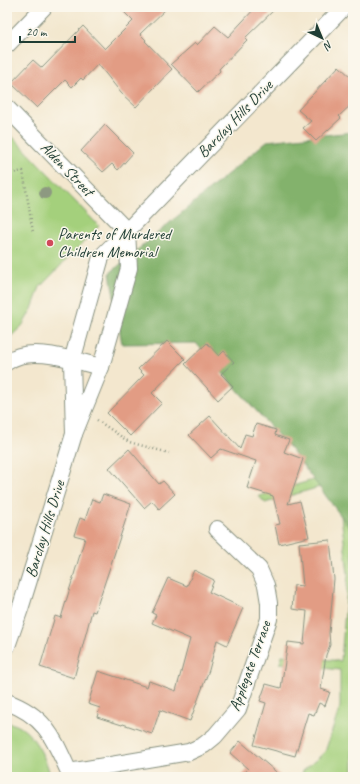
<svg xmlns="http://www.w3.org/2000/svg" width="360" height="784" font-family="Caveat,sans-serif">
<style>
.green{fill:#a4d07c;stroke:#628658}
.forest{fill:#83b26c;stroke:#517850}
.building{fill:#e29c84}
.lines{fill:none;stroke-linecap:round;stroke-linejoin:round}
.minor-casing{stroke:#899281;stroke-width:18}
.path{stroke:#899281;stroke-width:2.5;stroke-dasharray:1 3;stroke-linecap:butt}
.minor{stroke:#fff;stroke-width:16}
.tree{fill:#8d9981}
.poi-dot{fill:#d1495b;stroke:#fbf7ec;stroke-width:1.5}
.labels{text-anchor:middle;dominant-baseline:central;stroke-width:3;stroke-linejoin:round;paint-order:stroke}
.street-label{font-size:16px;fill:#1f3d34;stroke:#fbf7ec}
.poi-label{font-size:16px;fill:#1f3d34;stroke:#fbf7ec;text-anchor:start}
</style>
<rect width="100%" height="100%" fill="#fbf7ec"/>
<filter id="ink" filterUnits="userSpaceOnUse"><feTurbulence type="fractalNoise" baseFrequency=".025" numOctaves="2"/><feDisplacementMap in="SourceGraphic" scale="8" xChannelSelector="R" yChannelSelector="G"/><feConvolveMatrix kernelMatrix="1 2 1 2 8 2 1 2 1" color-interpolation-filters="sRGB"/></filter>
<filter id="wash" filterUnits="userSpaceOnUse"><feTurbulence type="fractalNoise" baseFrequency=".012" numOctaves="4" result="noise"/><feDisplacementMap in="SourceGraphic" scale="16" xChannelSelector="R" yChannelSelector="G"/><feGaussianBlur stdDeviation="0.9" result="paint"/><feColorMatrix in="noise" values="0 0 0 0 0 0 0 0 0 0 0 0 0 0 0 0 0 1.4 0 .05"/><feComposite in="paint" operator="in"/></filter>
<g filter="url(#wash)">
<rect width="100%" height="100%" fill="#f3e7ce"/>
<!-- green -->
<g class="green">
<path d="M7 131 99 226 40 287 32 309 22 326 7 340Z"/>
<path d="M353 466V777H301L303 771 325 752 340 707V670L280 663 282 655 341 661 348 574 337 482 265 503 259 496 350 469Z"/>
<path d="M7 723C29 723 46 757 50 775L46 777H7Z"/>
</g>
<!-- forest -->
<path class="forest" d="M353 132V532L292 451 196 343 122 344 110 273 267 141Z"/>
<g id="blocks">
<!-- building -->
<g class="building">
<path d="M119 7H168L140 34 146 40 145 41 172 69 136 107 121 93 98 64 83 80 81 78 72 87 65 80 37 108 11 83 33 60 42 68 83 26 105 49 133 21Z"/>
<path d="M256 7H277L245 38 247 40 219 69 220 71 198 92 171 64 195 43 197 45 215 26 228 37Z"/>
<path d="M339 66 353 79V103L339 116 341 118 316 141 303 128 311 121 298 110Z"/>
<path d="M105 125 133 153 118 170 112 164 103 172 81 151Z"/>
<path d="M167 341 185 359 152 393 162 403 130 436 107 413 144 375 138 369Z"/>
<path d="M207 343 219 356 224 351 234 362 221 374 233 386 218 400 185 364Z"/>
<path d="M210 416 240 449 245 434 252 436 256 424 276 430 275 435 289 440 284 452 303 459 288 504 300 501 309 537 279 544 275 525 280 524 273 496 247 488 256 461 221 449 211 458 189 435Z"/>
<path d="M129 449 159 484 163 481 175 494 159 509 152 501 144 508 109 468Z"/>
<path d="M103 494 131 504 95 612 92 611 74 678 40 667 55 616 61 618 85 538 74 535 80 518 85 520 92 499 100 502Z"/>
<path d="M330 540 334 579 329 633 330 645 326 655 321 689 330 692 325 706 319 703 314 715 308 713 295 756 254 745 266 703 260 701 266 684 281 688 288 642 304 644 307 611 292 609 294 585 303 586 299 543Z"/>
<path d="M194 570 214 580 209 592 243 608 227 645 217 640 209 670 190 721 160 710 152 734 123 724 122 725 97 717 100 708 88 704 98 671 147 687 149 681 176 691 190 639 152 623 156 615 152 613 168 578 187 586Z"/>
<path d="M240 741 282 777H241L248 769 230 753Z"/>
</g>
</g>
</g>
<g filter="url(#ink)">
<use href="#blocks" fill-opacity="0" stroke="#899281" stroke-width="1"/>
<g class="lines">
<defs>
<g id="minor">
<path d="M7 45 44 7"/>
<path d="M7 108 127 231 344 7"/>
<path d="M127 231 129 268 101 367 74 434 72 361 101 257Z"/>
<path d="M7 362C30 344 75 361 101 367"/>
<path d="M7 646 21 606 74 434"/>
<path d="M7 702C45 716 53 737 69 772V777"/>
<path d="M69 772 189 752 204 745 215 736 238 709 269 619V603L266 585 259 569 217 529"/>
</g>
</defs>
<!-- minor casing -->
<use href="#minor" class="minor-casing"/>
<!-- path -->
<g class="path">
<path d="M7 174 23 171 33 232"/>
<path d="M97 420 129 442 169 453"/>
</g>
<!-- minor -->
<use href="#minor" class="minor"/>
</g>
<!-- trees -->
<circle class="tree" cx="45" cy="193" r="6"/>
</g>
<!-- markers -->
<circle class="poi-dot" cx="50" cy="243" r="4"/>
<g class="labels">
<!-- street labels -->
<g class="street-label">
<text transform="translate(235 119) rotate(-46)">Barclay Hills Drive</text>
<text transform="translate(67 169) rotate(46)">Alden Street</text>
<text transform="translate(45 529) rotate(-73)">Barclay Hills Drive</text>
<text transform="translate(250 666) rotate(-70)">Applegate Terrace</text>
</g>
<!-- poi labels -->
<g class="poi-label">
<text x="58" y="234">Parents of Murdered<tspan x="58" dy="18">Children Memorial</tspan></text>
</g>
</g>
<!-- margin -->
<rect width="360" height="784" fill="none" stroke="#fbf7ec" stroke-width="24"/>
<!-- north arrow -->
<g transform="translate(322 38) rotate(136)" stroke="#fbf7ec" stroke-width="3" paint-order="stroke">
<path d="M0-3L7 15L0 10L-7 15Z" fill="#1f3d34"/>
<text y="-6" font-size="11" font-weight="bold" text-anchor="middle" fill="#1f3d34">N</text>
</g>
<!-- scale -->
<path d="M20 36v6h55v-6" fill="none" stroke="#1f3d34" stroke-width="2"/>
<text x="26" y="36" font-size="12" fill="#1f3d34" stroke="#fbf7ec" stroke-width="3" paint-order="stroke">20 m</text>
</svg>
